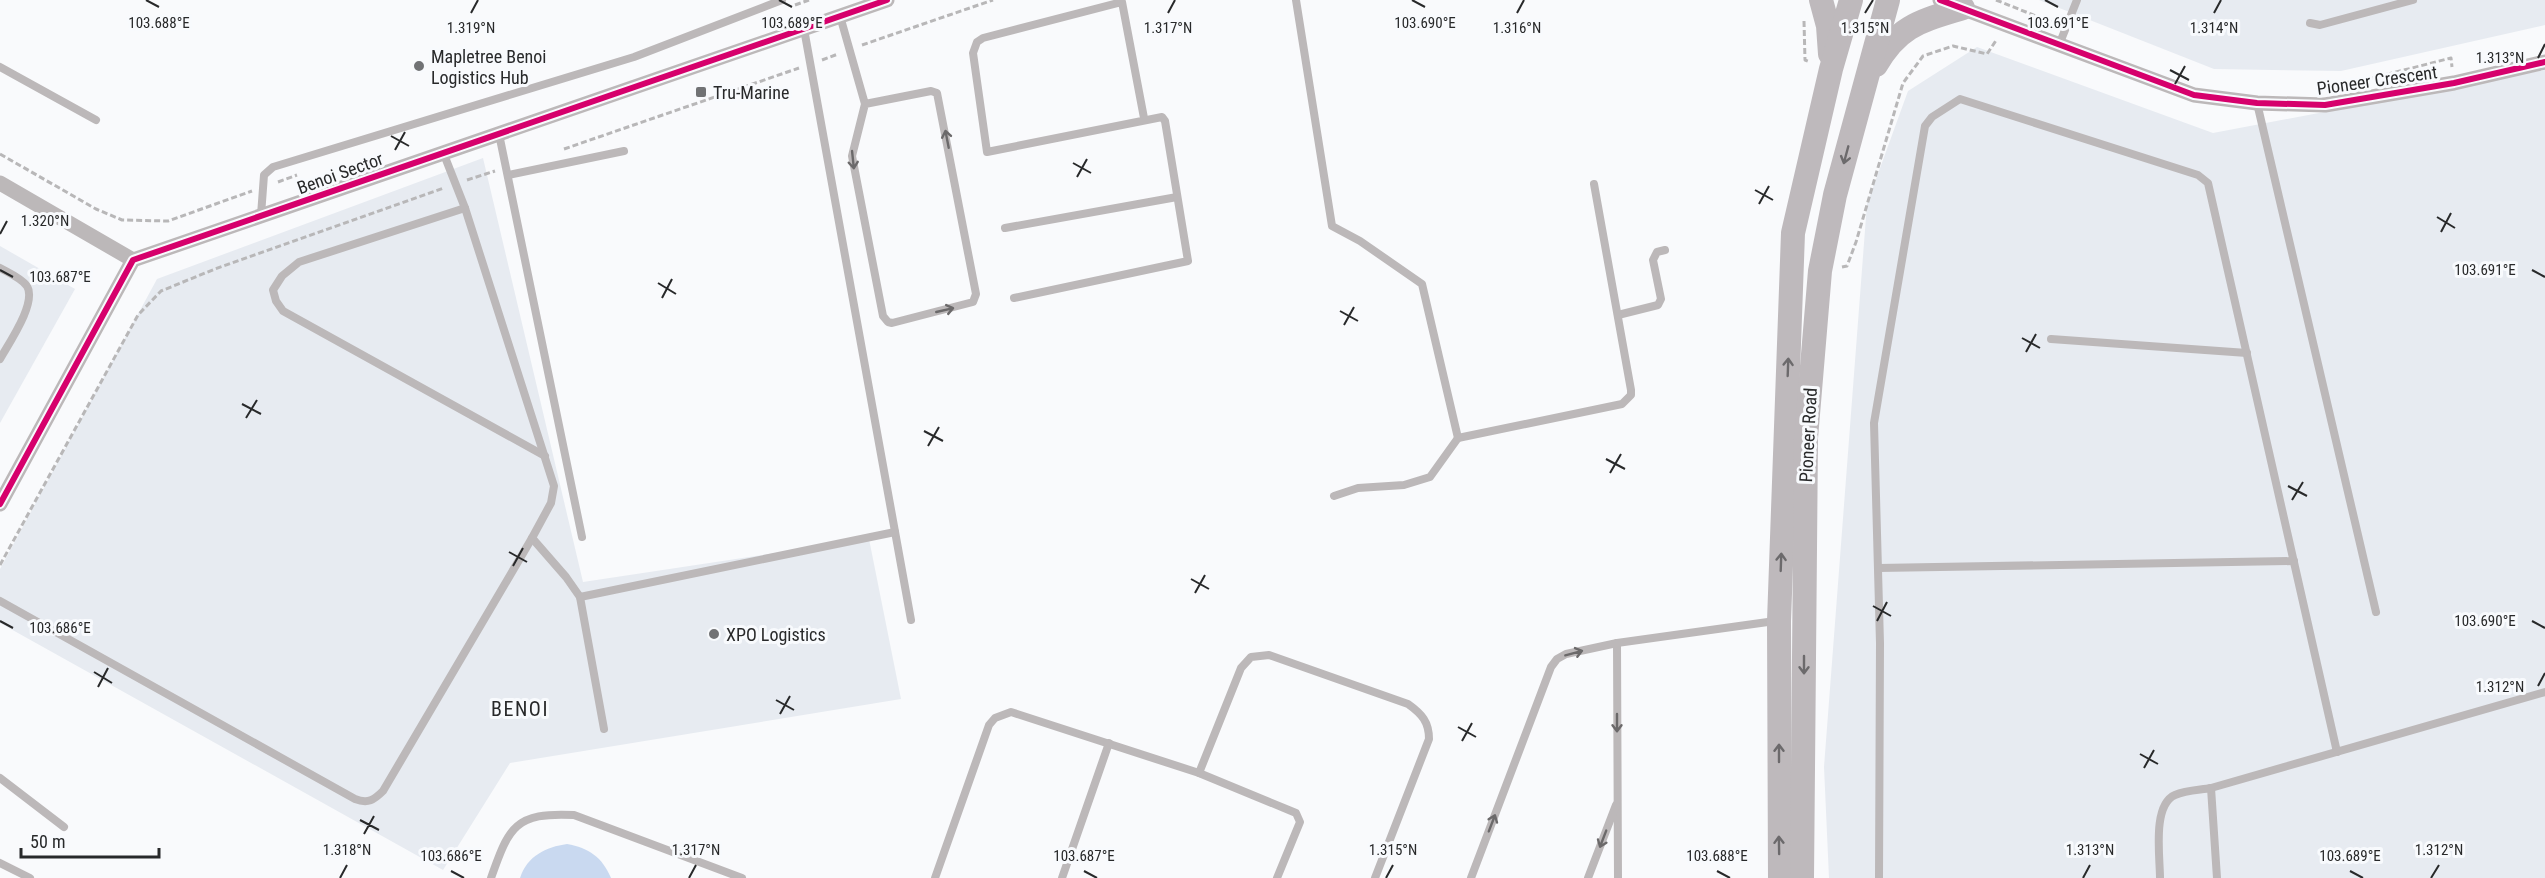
<svg xmlns="http://www.w3.org/2000/svg" width="2545" height="878" font-family="'Roboto Condensed',sans-serif">
<style>
.built{fill:#e7ebf1}
.water{fill:#c9d9f0}
.lines{fill:none;stroke-linecap:round;stroke-linejoin:round}
.path{stroke:#b8b7b8;stroke-width:3;stroke-dasharray:6 3;stroke-linecap:butt}
.lane{stroke:#bcb8b9;stroke-width:8}
.street{stroke:#bcb8b9;stroke-width:15}
.primary{stroke:#beb9bc;stroke-width:24}
.cycleway-casing{stroke:#f8fafd;stroke-width:10}
.cycleway{stroke:#d6006c;stroke-width:6}
.oneway{stroke:#6b696a}
.oneway2{stroke:#6c6a6c}
.ticks{fill:none;stroke:#28292a;stroke-width:2}
.poi-dot{fill:#717274;stroke:#f8fafd;stroke-width:2}
.labels{text-anchor:middle;dominant-baseline:central;stroke-width:6;stroke-linejoin:round;paint-order:stroke}
.poi-label{font-size:18px;fill:#28292a;stroke:#f8fafd;text-anchor:start}
.street-label{font-size:18px;fill:#28292a;stroke:#f8fafd}
.neighbourhood-label{font-size:20px;letter-spacing:1.5px;fill:#28292a;stroke:#f8fafd}
.ticks-label{font-size:15px;text-anchor:middle;fill:#28292a;stroke:#f8fafd;stroke-width:6;stroke-linejoin:round;paint-order:stroke}
</style>
<rect width="100%" height="100%" fill="#f9fafc"/>
<!-- built -->
<g class="built">
<path d="M2039 0H2545V25L2341 71 2214 69Z"/>
<path d="M1977 47 2213 133 2545 70V878H1829L1824 767 1867 204 1908 91Z"/>
<path d="M483 158 583 582 869 539 901 699 510 763 443 870 0 623V569L157 279Z"/>
<path d="M0 246 75 289 0 423Z"/>
</g>
<!-- water -->
<path class="water" d="M567 844C589 848 602 857 611 878H520C527 856 546 847 567 844Z"/>
<g class="lines">
<!-- path -->
<g class="path">
<path d="M1996 0 2051 22"/>
<path d="M795 5 809 0"/>
<path d="M1804 21 1805 60 1810 62"/>
<path d="M862 45 993 0"/>
<path d="M822 60 838 54"/>
<path d="M2369 79 2451 58 2452 67"/>
<path d="M564 149 799 68"/>
<path d="M0 154 96 209 122 220 168 221 252 191"/>
<path d="M467 180 495 171"/>
<path d="M278 182 297 175"/>
<path d="M1842 267 1847 266 1856 242 1903 83 1923 56 1953 46 1987 54 1997 39"/>
<path d="M0 565 138 315 161 291 215 269 444 188"/>
</g>
<!-- lane -->
<g class="lane">
<path d="M1296 0 1332 226 1360 241 1422 284 1458 438"/>
<path d="M840 16 865 104 852 156 883 316 888 322 892 323 973 302 976 294 937 93 931 91 865 104"/>
<path d="M2310 23 2320 25 2413 0"/>
<path d="M804 29 911 620"/>
<path d="M2059 45 2077 0"/>
<path d="M0 67 96 120"/>
<path d="M2257 103 2376 612"/>
<path d="M499 134 582 537"/>
<path d="M508 175 624 151"/>
<path d="M465 208 299 262 282 276 273 290 276 301 283 311 545 456"/>
<path d="M261 215 264 175 273 167 634 57 782 0"/>
<path d="M1005 228 1177 197"/>
<path d="M0 268C9 273 21 278 27 286 37 303 9 343 0 359"/>
<path d="M1014 298 1188 261 1165 121 1162 117 987 152 973 53 977 42 983 38 1122 2 1144 118"/>
<path d="M1618 315 1658 305 1661 299 1653 260 1657 252 1665 250"/>
<path d="M2051 339 2247 353"/>
<path d="M1334 496 1358 488 1404 485 1430 477 1458 438 1622 404 1631 395V390L1594 184"/>
<path d="M532 538 566 577 580 597 604 729"/>
<path d="M1878 568 2294 561"/>
<path d="M580 597 895 532"/>
<path d="M0 601 355 799C368 804 374 800 383 791L532 538 551 503 554 486 465 208 443 152"/>
<path d="M1617 643 1618 878"/>
<path d="M1199 773 1241 668 1251 657 1269 655 1408 704C1422 714 1429 722 1429 739L1375 878"/>
<path d="M0 778 64 827"/>
<path d="M2211 788 2217 878"/>
<path d="M0 863 30 878"/>
<path d="M491 878C509 827 515 812 574 815L742 878"/>
<path d="M935 878 989 725 995 718 1011 712 1199 773 1296 813 1300 822 1277 878"/>
<path d="M1062 878 1109 743"/>
<path d="M1471 878 1551 667 1557 659 1566 654 1617 643 1775 621"/>
<path d="M1588 878 1616 805"/>
<path d="M1879 878 1880 643 1874 423 1925 126 1932 117 1960 99 2198 175 2208 183 2337 752"/>
<path d="M2160 878C2160 857 2152 805 2175 795 2186 790 2200 790 2211 788L2545 692"/>
</g>
<!-- street -->
<g class="street">
<path d="M1940 0 2194 95 2257 103 2325 105 2454 83 2545 62"/>
<path d="M0 183 133 260"/>
<path d="M0 504 133 260 887 0"/>
</g>
<!-- primary -->
<g class="primary">
<path d="M1821 0 1828 26 1830 54"/>
<path d="M1876 65C1899 25 1921 21 1963 8L1957 0"/>
<path d="M1780 878 1779 621 1793 233 1831 69 1851 0"/>
<path d="M1802 878 1806 438 1820 271 1835 195 1888 0"/>
</g>
<defs>
<g id="cycleway">
<path d="M1940 0 2194 95 2257 103 2325 105 2454 83 2545 62"/>
<path d="M0 504 133 260 887 0"/>
</g>
</defs>
<!-- cycleway casing -->
<use href="#cycleway" class="cycleway-casing"/>
<!-- cycleway -->
<use href="#cycleway" class="cycleway"/>
</g>
<!-- one-way arrows -->
<defs><path id="oneway-shaft" d="M-6 0H5M1.5-3L5.5 0L1.5 3" fill="none" stroke-width="1.6" stroke-linecap="round" stroke-linejoin="round" transform="scale(1.5)"/></defs>
<g class="oneway">
<use href="#oneway-shaft" transform="translate(947 139) rotate(-101)"/>
<use href="#oneway-shaft" transform="translate(853 160) rotate(84)"/>
<use href="#oneway-shaft" transform="translate(945 310) rotate(-13)"/>
<use href="#oneway-shaft" transform="translate(1574 653) rotate(-15)"/>
<use href="#oneway-shaft" transform="translate(1617 723) rotate(90)"/>
<use href="#oneway-shaft" transform="translate(1492 823) rotate(-69)"/>
<use href="#oneway-shaft" transform="translate(1603 839) rotate(111)"/>
</g>
<g class="oneway2">
<use href="#oneway-shaft" transform="translate(1846 155) rotate(105)"/>
<use href="#oneway-shaft" transform="translate(1788 367) rotate(-88)"/>
<use href="#oneway-shaft" transform="translate(1781 562) rotate(-88)"/>
<use href="#oneway-shaft" transform="translate(1804 665) rotate(90)"/>
<use href="#oneway-shaft" transform="translate(1779 753) rotate(-90)"/>
<use href="#oneway-shaft" transform="translate(1779 845) rotate(-91)"/>
</g>
<!-- ticks -->
<path class="ticks" d="M146 0 159 7M779 0 792 7M1412 0 1425 7M2045 0 2058 7M471 13 478 0M1168 13 1175 0M1517 13 1524 0M1865 13 1873 0M2214 13 2221 0M2538 58 2545 44M2170 70 2189 80M2175 84 2185 66M391 136 409 146M395 150 405 132M1073 163 1091 173M1077 177 1087 159M1755 190 1773 200M1759 204 1769 186M2437 217 2455 228M2441 232 2451 213M0 234 7 221M0 270 13 277M2532 270 2545 277M658 283 676 294M662 298 672 279M1340 311 1358 321M1344 325 1354 307M2022 338 2040 348M2026 352 2036 334M242 404 261 414M246 418 257 400M924 431 943 441M928 446 939 427M1606 459 1625 469M1610 473 1621 454M2288 486 2307 496M2292 500 2303 482M509 552 527 562M513 566 523 548M1191 579 1209 589M1195 593 1205 575M1873 606 1891 616M0 621 13 628M1877 621 1887 602M2532 621 2545 628M94 672 112 683M2538 686 2545 673M98 687 108 668M776 700 794 710M780 714 790 696M1458 727 1476 737M1462 741 1472 723M2140 754 2158 764M2144 768 2154 750M360 820 379 830M364 834 374 816M451 871 464 878M1084 871 1097 878M1717 871 1730 878M2350 871 2363 878M340 878 347 865M689 878 696 865M1386 878 1393 865M2083 878 2090 865M2431 878 2439 865"/>
<!-- markers -->
<g class="poi-dot">
<circle cx="419" cy="66" r="6"/>
<rect x="695" y="86" width="12" height="12" rx="3"/>
<circle cx="714" cy="634" r="6"/>
</g>
<g class="labels">
<!-- poi labels -->
<g class="poi-label">
<text x="431" y="56">Mapletree Benoi<tspan x="431" dy="21">Logistics Hub</tspan></text>
<text x="713" y="92">Tru-Marine</text>
<text x="726" y="634">XPO Logistics</text>
</g>
<!-- street labels -->
<g class="street-label">
<text transform="translate(2377 80) rotate(-8)">Pioneer Crescent</text>
<text transform="translate(340 173) rotate(-20)">Benoi Sector</text>
<text transform="translate(1808 435) rotate(-87)">Pioneer Road</text>
</g>
<!-- neighbourhood labels -->
<g class="neighbourhood-label">
<text x="520" y="709">BENOI</text>
</g>
</g>
<g class="ticks-label">
<text x="1425" y="28">103.690°E</text>
<text x="159" y="28">103.688°E</text>
<text x="792" y="28">103.689°E</text>
<text x="2058" y="28">103.691°E</text>
<text x="471" y="33">1.319°N</text>
<text x="1168" y="33">1.317°N</text>
<text x="1517" y="33">1.316°N</text>
<text x="1865" y="33">1.315°N</text>
<text x="2214" y="33">1.314°N</text>
<text x="2500" y="63">1.313°N</text>
<text x="45" y="226">1.320°N</text>
<text x="2485" y="275">103.691°E</text>
<text x="60" y="282">103.687°E</text>
<text x="2485" y="626">103.690°E</text>
<text x="60" y="633">103.686°E</text>
<text x="2500" y="692">1.312°N</text>
<text x="347" y="855">1.318°N</text>
<text x="696" y="855">1.317°N</text>
<text x="1393" y="855">1.315°N</text>
<text x="2090" y="855">1.313°N</text>
<text x="2439" y="855">1.312°N</text>
<text x="451" y="861">103.686°E</text>
<text x="1084" y="861">103.687°E</text>
<text x="1717" y="861">103.688°E</text>
<text x="2350" y="861">103.689°E</text>
</g>
<!-- scale -->
<path d="M21 848v9h138v-9" fill="none" stroke="#28292a" stroke-width="3"/>
<text x="30" y="848" font-size="18" fill="#28292a" stroke="#f8fafd" stroke-width="4.5" paint-order="stroke">50 m</text>
</svg>
